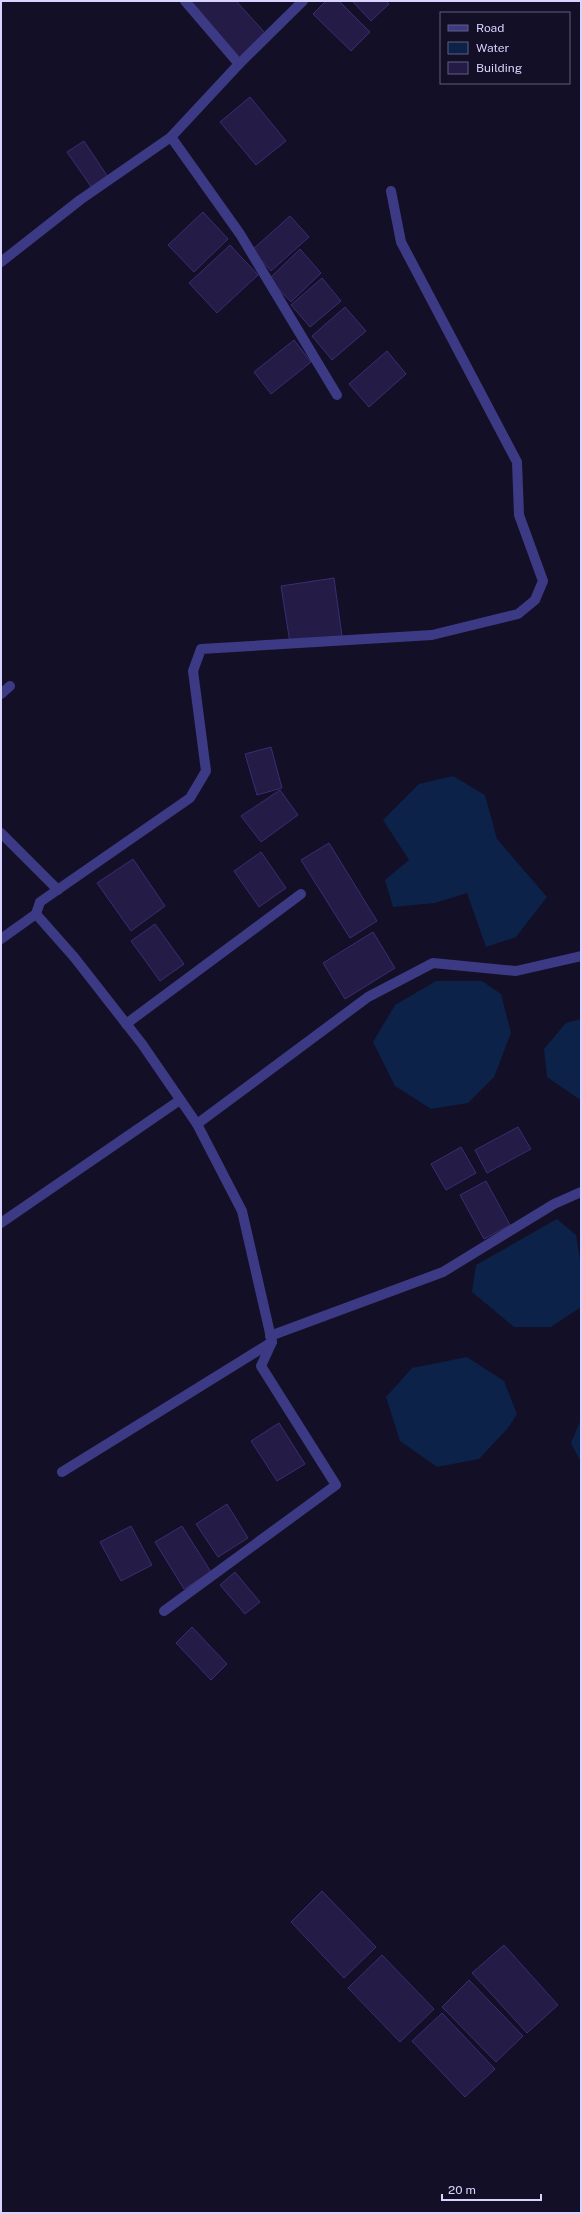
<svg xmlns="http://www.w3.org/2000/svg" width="582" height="2214" font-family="'Public Sans',sans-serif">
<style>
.water{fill:#0c2248}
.building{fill:#241b47;stroke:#3b2d73}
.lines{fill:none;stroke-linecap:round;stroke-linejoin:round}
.minor{stroke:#3d3a85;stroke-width:10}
</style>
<rect width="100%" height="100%" fill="#130f26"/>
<!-- water -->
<g class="water">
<path d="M453 776 485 795 497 839 547 897 516 937 486 947 467 893 435 903 393 907 385 880 409 860 383 820 419 784Z"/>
<path d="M436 981H482L501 994 511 1033 494 1077 468 1103 431 1109 395 1086 373 1042 395 1005Z"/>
<path d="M581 1019V1097L579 1099 547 1077 544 1049 566 1023Z"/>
<path d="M557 1219 576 1235 581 1265V1307L551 1327H514L472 1292 476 1265Z"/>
<path d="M467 1357 504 1381 517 1414 508 1428 479 1459 437 1467 400 1441 386 1397 412 1368Z"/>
<path d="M581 1419V1462L571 1443Z"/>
</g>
<!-- building -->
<g class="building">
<path d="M192 1H236L266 34 239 58 190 2Z"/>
<path d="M326 1H339L370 32 351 51 313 14Z"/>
<path d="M352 1H386L389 4 371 21Z"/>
<path d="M250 97 286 141 256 165 220 122Z"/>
<path d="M84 141 108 177 92 188 67 152Z"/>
<path d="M203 212 228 239 194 272 168 245Z"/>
<path d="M290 216 309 237 271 271 252 250Z"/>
<path d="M230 245 258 275 217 313 189 283Z"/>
<path d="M300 249 321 273 291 302 269 279Z"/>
<path d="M322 278 341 301 310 327 291 305Z"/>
<path d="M345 307 366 331 332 360 312 336Z"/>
<path d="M294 340 311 362 271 394 254 372Z"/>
<path d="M387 351 406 374 369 407 349 384Z"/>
<path d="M334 578 342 636 290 643 281 586Z"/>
<path d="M271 747 282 788 257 795 245 754Z"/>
<path d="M280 790 298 815 261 842 241 816Z"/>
<path d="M329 843 377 921 350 938 301 860Z"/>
<path d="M261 852 286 888 259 907 234 871Z"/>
<path d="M133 859 165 906 131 931 97 883Z"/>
<path d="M155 924 184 964 160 981 131 941Z"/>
<path d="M373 932 395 968 345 999 323 963Z"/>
<path d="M518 1127 531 1149 487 1173 475 1150Z"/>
<path d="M461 1147 476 1173 446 1190 431 1164Z"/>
<path d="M486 1181 510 1225 484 1239 460 1195Z"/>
<path d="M279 1423 305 1464 277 1481 251 1441Z"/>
<path d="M227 1504 248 1538 218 1557 196 1524Z"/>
<path d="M131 1526 152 1565 121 1581 100 1542Z"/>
<path d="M182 1526 211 1572 184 1589 155 1542Z"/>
<path d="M235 1572 260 1602 245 1614 220 1585Z"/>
<path d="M192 1627 227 1664 211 1680 176 1643Z"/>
<path d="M322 1891 376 1947 344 1978 291 1922Z"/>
<path d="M504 1945 558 2005 527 2033 472 1973Z"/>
<path d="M382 1955 434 2009 400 2042 348 1988Z"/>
<path d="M469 1980 523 2036 496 2062 442 2007Z"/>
<path d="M442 2013 495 2069 465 2097 412 2041Z"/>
</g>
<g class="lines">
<!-- minor -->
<g class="minor">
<path d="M185 1 239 64"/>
<path d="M171 137 240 234 337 395"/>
<path d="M1 262 80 200 171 137 239 64 303 1"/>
<path d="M1 694 10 686"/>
<path d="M1 833 58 890"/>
<path d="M36 914 74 957 142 1044 197 1124 242 1211 272 1342 261 1366 336 1485 164 1611"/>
<path d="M1 939 36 914 40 902 190 798 206 771 193 671 201 649 432 635 518 614 535 600 543 581 519 515 517 462 401 242 391 191"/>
<path d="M126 1024 301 894"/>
<path d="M197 1124 368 997 433 963 516 971 581 956"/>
<path d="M1 1223 180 1100"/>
<path d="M270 1336 443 1272 554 1204 581 1192"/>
<path d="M62 1472 272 1342"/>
</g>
</g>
<!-- border -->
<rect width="582" height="2214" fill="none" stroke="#d9d4ff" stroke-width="4"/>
<!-- legend -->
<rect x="440" y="12" width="130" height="72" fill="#130f26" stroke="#625e7d"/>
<rect x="448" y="25" width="20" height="6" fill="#3d3a85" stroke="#625e7d"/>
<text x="476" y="32" font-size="12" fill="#d9d4ff">Road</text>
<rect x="448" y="42" width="20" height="12" fill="#0c2248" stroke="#625e7d"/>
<text x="476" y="52" font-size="12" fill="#d9d4ff">Water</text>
<rect x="448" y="62" width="20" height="12" fill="#241b47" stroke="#625e7d"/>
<text x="476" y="72" font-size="12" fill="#d9d4ff">Building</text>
<!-- scale -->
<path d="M442 2194v6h99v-6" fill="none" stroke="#d9d4ff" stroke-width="2"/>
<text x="448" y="2194" font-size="12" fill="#d9d4ff" stroke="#130f26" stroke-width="3" paint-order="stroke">20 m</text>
</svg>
